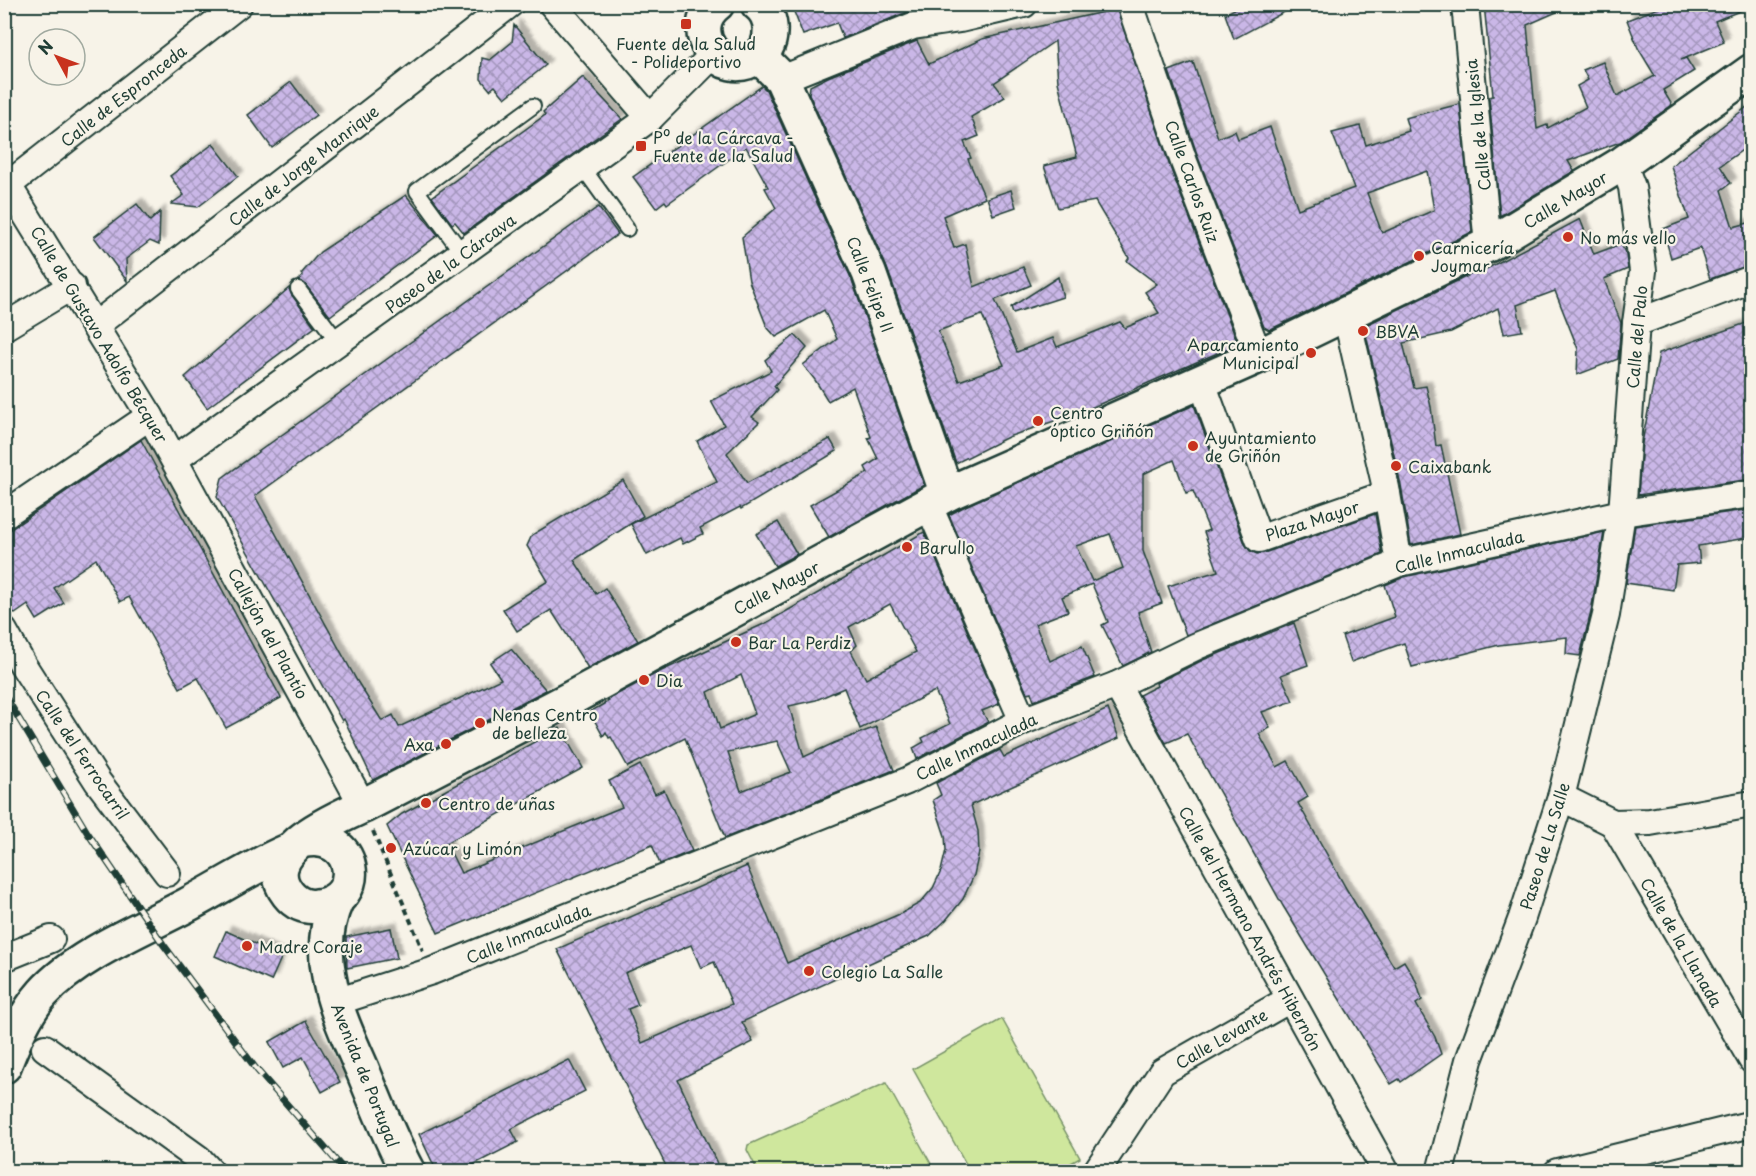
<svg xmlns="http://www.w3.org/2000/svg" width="1756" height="1176" font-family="'Playpen Sans',sans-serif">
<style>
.garden{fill:#cfe79d;stroke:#779268;stroke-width:1.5}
.building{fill:url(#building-cross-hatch);stroke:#1f3d34;stroke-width:1.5;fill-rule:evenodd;filter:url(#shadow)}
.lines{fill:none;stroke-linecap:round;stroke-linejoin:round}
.lane-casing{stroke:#1f3d34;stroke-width:18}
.street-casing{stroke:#1f3d34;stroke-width:30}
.secondary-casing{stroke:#1f3d34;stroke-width:38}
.primary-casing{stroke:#1f3d34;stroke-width:38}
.path{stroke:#1f3d34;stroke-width:4;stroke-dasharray:6 4.5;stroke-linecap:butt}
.lane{stroke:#f7f3e8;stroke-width:14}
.street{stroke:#f7f3e8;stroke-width:26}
.secondary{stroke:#f7f3e8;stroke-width:33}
.primary{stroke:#f7f3e8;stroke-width:33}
.rail-casing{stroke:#1f3d34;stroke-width:7}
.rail{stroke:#f7f3e8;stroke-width:4.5;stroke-dasharray:14;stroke-linecap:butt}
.poi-dot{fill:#c8321e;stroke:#f7f3e8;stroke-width:2}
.labels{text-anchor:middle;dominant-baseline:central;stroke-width:4.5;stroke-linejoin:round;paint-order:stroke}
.poi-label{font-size:16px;fill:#1f3d34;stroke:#f7f3e8;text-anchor:start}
.street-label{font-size:16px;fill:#1f3d34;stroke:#f7f3e8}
</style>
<defs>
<pattern id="building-cross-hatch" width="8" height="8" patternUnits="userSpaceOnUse" patternTransform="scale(1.5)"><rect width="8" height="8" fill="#cab7e7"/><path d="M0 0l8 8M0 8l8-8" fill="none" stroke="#a396bc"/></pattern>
<filter id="shadow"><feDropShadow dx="5.5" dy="-5.5" stdDeviation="1.5" flood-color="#0004"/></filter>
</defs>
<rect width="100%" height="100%" fill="#f7f3e8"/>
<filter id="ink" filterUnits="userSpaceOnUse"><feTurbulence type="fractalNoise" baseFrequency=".0167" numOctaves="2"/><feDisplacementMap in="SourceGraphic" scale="12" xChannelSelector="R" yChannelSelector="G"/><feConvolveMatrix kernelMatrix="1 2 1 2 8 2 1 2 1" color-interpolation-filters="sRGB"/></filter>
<g filter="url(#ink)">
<!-- garden -->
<g class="garden">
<path d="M1002 1019 1080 1158 1057 1171H970L913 1069Z"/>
<path d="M886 1083 935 1171H758L747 1150 748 1145Z"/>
</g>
<!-- building -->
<g class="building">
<path d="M791 4H938L929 8 907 12 843 38 837 23 803 35Z"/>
<path d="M1244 4H1299L1234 39 1225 14Z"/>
<path d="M1484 4H1575L1527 25 1537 129 1547 125 1548 128 1586 107 1577 86 1588 80 1583 70 1603 62 1617 96 1655 76 1638 48 1627 20 1669 4H1752V6L1715 21 1724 42 1681 60 1686 58 1694 71 1663 90 1672 105 1620 142 1568 161 1574 171 1500 216 1489 97 1493 96Z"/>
<path d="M1117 9 1170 167 1238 344 1086 410 1008 437 956 463 887 268 809 94 810 86 828 77 917 41 929 64 982 39ZM1055 41 1058 82 1077 157 1044 166 1058 208 1095 201 1129 258 1127 261 1157 284 1145 292 1159 313 1125 328 1120 322 1057 347 1053 338 1017 352 995 300 1031 285 1023 267 974 287 965 244 954 248 943 216 985 198 968 159 971 158 964 142 979 136 971 117 1005 97 994 83ZM982 315 1004 365 959 381 938 331Z"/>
<path d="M514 25 546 65 505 98 495 86 490 90 481 79 482 58 490 60 512 42Z"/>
<path d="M1193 62 1218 138 1235 131 1238 139 1270 127 1298 209 1354 188 1332 133 1360 126 1366 145 1409 131 1405 118 1460 104 1472 232 1269 330 1264 327 1198 157 1169 71ZM1427 171 1434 210 1382 233 1367 193Z"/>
<path d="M583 77 622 119 464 233 455 222 452 224 432 197 545 115 543 112Z"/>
<path d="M291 82 316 115 272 148 248 115Z"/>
<path d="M762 86 766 90 852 280 924 485 829 537 810 505 868 473 865 467 878 459 868 438 871 437 853 387 828 401 815 380 803 365 837 339 824 310 776 337 767 327 749 281 742 237 776 208 765 188 768 187 746 147 667 204 665 201 656 208 633 177Z"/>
<path d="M1752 103V143L1720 166 1731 183 1721 190 1733 227 1752 222V264L1710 279 1700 248 1671 258 1663 229 1689 219 1671 166Z"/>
<path d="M213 144 238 176 198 207 171 204 184 195 170 176Z"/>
<path d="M1011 190 1016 207 993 215 987 198Z"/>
<path d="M406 195 438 235 330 316 305 284 298 280 303 276 301 274 320 252Z"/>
<path d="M137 204 150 221 160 212 159 245 150 241 126 259 127 281 94 237Z"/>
<path d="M598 207 618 234 255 496 357 681 382 721 393 715 399 727 501 679 490 663 511 649 546 690 373 780 344 719 342 721 217 497 222 478Z"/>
<path d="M1580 219 1594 254 1621 244 1626 255 1628 269 1604 279 1621 323 1618 359 1577 375 1578 349 1555 291 1517 305 1522 331 1504 334 1498 308 1451 332 1403 343 1414 388 1426 386 1431 407 1436 446 1441 445 1460 534 1411 545 1401 485 1364 326 1476 272 1477 274Z"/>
<path d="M1058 277 1063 297 1013 313 1011 307Z"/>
<path d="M289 288 291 294 315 327 207 408 185 377Z"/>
<path d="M1752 321V479L1638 495 1642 443 1659 353Z"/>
<path d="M795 335 807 348 774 386 777 390 752 417 759 422 727 453 747 483 830 439 837 451 741 509 740 507 700 528 703 534 683 544 680 538 647 555 631 524 717 482 697 441 724 425 711 401 771 371 765 360Z"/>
<path d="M1194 405 1245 544 1250 551 1257 554 1264 553 1375 514 1382 554 1186 635 1168 586 1218 571 1204 532 1209 530 1193 491 1186 493 1174 460 1143 474V551L1162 603 1138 612 1151 652 1123 666 1102 625 1108 622 1092 584 1062 597 1068 611 1035 624 1050 661 1082 646 1095 677 1034 701 1031 692 1027 693 949 515 967 505ZM1110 534 1123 568 1092 581 1076 546Z"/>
<path d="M141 440 281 698 226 728 198 678 180 688 129 597 120 602 96 559 54 588 64 603 37 620 28 605 15 614 4 599V534Z"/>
<path d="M623 480 643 516 574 560 596 594 605 588 638 641 588 668 551 610 517 631 503 609 548 581 527 546 532 535Z"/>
<path d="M1752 509V537L1698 546 1700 563 1677 565 1673 590 1626 583 1635 526Z"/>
<path d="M778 522 797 554 775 566 756 534Z"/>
<path d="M924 532 999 704 982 711 988 722 917 759 913 748 924 742 922 738 950 724 935 691 860 729 844 688 816 700 789 706 804 757 834 743 876 727 894 770 725 838 685 738 628 767 611 737 609 738 606 732 603 736 590 712 609 701 608 699 657 673 766 623ZM890 604 916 652 866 679 851 651 857 645 849 627ZM741 675 755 714 720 729 708 692ZM777 741 791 772 741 791 728 752Z"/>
<path d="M1604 532 1591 612 1580 656 1566 654 1567 637 1499 645 1412 667 1404 643 1351 662 1342 636 1395 617 1385 585 1404 577Z"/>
<path d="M1294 623 1308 665 1281 675 1293 701 1262 712 1270 728 1259 734 1277 767 1288 761 1308 797 1298 803 1347 890 1394 967 1404 961 1416 981 1422 1000 1416 1004 1435 1037 1441 1054 1401 1082 1399 1079 1391 1084 1283 906 1187 734 1166 743 1139 695 1157 686 1156 683 1203 660Z"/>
<path d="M1108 709 1119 738 971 805 978 831 979 852 974 875 963 899 946 920 929 936 742 1022 753 1042 678 1080 721 1172H669L557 949 747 866 787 963 902 913 920 903 933 888 941 871 946 850 945 836 933 800 941 795 936 783 1000 750 1004 757ZM691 945 701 968 714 962 732 1004 642 1043 628 1009 638 1005 625 973Z"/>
<path d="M560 728 583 768 446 843 461 873 622 807 609 781 640 765 655 794 664 790 692 851 660 864 652 845 438 933 387 826 402 814Z"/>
<path d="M391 928 397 958 347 968 346 937Z"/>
<path d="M226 931 282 956 271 981 215 956Z"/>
<path d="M306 1021 340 1082 322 1092 303 1057 283 1068 269 1042Z"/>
<path d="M569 1060 585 1091 511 1129 518 1142 459 1172H437L419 1134Z"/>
</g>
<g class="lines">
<defs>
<g id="lane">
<path d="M583 168 627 229"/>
<path d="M463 254 417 191 533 106"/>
<path d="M298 289 339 343"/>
</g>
<g id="street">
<path d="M552 4 650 118"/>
<path d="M1133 4 1132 10 1184 162 1259 356"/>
<path d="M1465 4 1488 245"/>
<path d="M782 79 913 26 960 19 1024 4"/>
<path d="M4 179 150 416 363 806"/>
<path d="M8 185 239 4"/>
<path d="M1346 314 1386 488 1399 563"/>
<path d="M1636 323 1752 279"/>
<path d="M96 325 510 4"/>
<path d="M4 327 72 286"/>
<path d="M1201 380 1259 539 1387 494"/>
<path d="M175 459 650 118 714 54"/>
<path d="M928 504 1023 721"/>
<path d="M4 515 150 416"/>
<path d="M4 631 23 665 98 782 167 873"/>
<path d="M1117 685 1386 1172"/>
<path d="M1561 797 1613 823 1650 822 1752 804"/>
<path d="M1613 823 1752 1060"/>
<path d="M4 958 51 939"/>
<path d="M336 1002 432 971 907 781 1023 721 1117 685 1197 646 1399 563 1622 513 1752 494"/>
<path d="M45 1048 199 1159 211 1172"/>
<path d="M1096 1172 1162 1072 1290 999"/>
<path d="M1440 1172 1469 1060 1522 918 1561 797 1606 615 1622 513 1636 323 1643 271 1632 187 1623 163"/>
<path d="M1557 1172 1752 1124"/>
</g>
<g id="secondary">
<path d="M301 841C357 828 367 901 317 906 305 908 295 903 288 894 255 852 335 819 363 806L568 700 947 494 1259 356 1488 245 1623 163 1752 71"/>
<path d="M337 899C326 923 324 951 329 976 334 1008 350 1041 363 1071 377 1105 390 1139 408 1172"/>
<path d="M4 1066C14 1041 25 1013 43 993 77 955 142 929 187 905 221 887 253 866 288 851"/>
</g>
<g id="primary">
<path d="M717 4C683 30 721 82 757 57 765 52 770 43 770 33 771 22 767 11 758 4"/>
<path d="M759 56 782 79 869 273 947 494"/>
</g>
</defs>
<!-- lane casing -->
<use href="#lane" class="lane-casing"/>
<!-- street casing -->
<use href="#street" class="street-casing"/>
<!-- secondary casing -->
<use href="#secondary" class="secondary-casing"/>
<!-- primary casing -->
<use href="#primary" class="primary-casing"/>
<!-- path -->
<path class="path" d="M373 831 423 951"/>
<!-- lane -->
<use href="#lane" class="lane"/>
<!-- street -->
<use href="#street" class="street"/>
<!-- secondary -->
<use href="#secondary" class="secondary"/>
<!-- primary -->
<use href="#primary" class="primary"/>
<defs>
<path id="rail" d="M4 694 87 832 163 944 257 1070 346 1172"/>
</defs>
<!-- rail casing -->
<use href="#rail" class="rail-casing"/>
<!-- rail -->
<use href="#rail" class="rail"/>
</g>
</g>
<!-- markers -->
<g class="poi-dot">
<rect x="680" y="18" width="12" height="12" rx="3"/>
<rect x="635" y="140" width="12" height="12" rx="3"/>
<circle cx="1568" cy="237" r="6"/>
<circle cx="1419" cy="256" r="6"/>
<circle cx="1363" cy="331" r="6"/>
<circle cx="1311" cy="353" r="6"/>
<circle cx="1038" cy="421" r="6"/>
<circle cx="1193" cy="446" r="6"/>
<circle cx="1396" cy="466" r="6"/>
<circle cx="907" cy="547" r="6"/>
<circle cx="736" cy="642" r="6"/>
<circle cx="644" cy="680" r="6"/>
<circle cx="480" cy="723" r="6"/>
<circle cx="446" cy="744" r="6"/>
<circle cx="426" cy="803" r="6"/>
<circle cx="391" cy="848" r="6"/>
<circle cx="247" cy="946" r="6"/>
<circle cx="809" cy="971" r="6"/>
</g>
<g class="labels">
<!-- poi labels -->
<g class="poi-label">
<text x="686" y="43" text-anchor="middle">Fuente de la Salud<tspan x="686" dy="18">- Polideportivo</tspan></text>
<text x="653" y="137">Pº de la Cárcava -<tspan x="653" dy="18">Fuente de la Salud</tspan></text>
<text x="1580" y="237">No más vello</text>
<text x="1431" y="247">Carnicería<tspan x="1431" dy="18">Joymar</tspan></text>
<text x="1375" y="331">BBVA</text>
<text x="1299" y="344" text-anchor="end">Aparcamiento<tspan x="1299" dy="18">Municipal</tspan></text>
<text x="1050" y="412">Centro<tspan x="1050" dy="18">óptico Griñón</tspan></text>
<text x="1205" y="437">Ayuntamiento<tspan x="1205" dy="18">de Griñón</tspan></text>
<text x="1408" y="466">Caixabank</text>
<text x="919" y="547">Barullo</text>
<text x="748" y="642">Bar La Perdiz</text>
<text x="656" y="680">Dia</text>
<text x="492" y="714">Nenas Centro<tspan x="492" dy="18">de belleza</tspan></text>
<text x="434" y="744" text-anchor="end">Axa</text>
<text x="438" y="803">Centro de uñas</text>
<text x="403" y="848">Azúcar y Limón</text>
<text x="259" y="946">Madre Coraje</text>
<text x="821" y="971">Colegio La Salle</text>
</g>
<!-- street labels -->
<g class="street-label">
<text transform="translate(123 95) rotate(-38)">Calle de Espronceda</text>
<text transform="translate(1477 125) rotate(-96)">Calle de la Iglesia</text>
<text transform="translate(303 165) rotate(-38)">Calle de Jorge Manrique</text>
<text transform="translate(1193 181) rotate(70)">Calle Carlos Ruiz</text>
<text transform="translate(1565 199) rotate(-31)">Calle Mayor</text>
<text transform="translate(450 263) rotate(-36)">Paseo de la Cárcava</text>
<text transform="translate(871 284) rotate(69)">Calle Felipe II</text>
<text transform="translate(100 334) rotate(59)">Calle de Gustavo Adolfo Bécquer</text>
<text transform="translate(1636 337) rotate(-85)">Calle del Palo</text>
<text transform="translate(1312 520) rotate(-18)">Plaza Mayor</text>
<text transform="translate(1459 551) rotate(-14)">Calle Inmaculada</text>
<text transform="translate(776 587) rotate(-28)">Calle Mayor</text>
<text transform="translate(269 633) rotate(61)">Callejón del Plantío</text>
<text transform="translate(976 746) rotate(-26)">Calle Inmaculada</text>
<text transform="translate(83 754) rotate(56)">Calle del Ferrocarril</text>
<text transform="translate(1544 846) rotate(-73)">Paseo de La Salle</text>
<text transform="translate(1251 928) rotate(61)">Calle del Hermano Andrés Hibernón</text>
<text transform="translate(528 933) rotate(-22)">Calle Inmaculada</text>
<text transform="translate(1682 942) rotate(60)">Calle de la Llanada</text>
<text transform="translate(1221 1038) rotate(-30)">Calle Levante</text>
<text transform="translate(366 1075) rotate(68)">Avenida de Portugal</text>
</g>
</g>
<!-- margin -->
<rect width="1756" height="1176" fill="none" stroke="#f7f3e8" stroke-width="24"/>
<rect x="12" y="12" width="1732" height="1152" fill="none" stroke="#1f3d34" stroke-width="2" filter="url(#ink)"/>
<!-- north arrow -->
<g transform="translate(57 57) rotate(311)"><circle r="28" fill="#f7f3e8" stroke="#a1aaa0" stroke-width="1.5"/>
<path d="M0-4.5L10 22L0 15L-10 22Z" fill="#c8321e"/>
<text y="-9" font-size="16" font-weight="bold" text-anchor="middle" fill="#1f3d34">N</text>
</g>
</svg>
